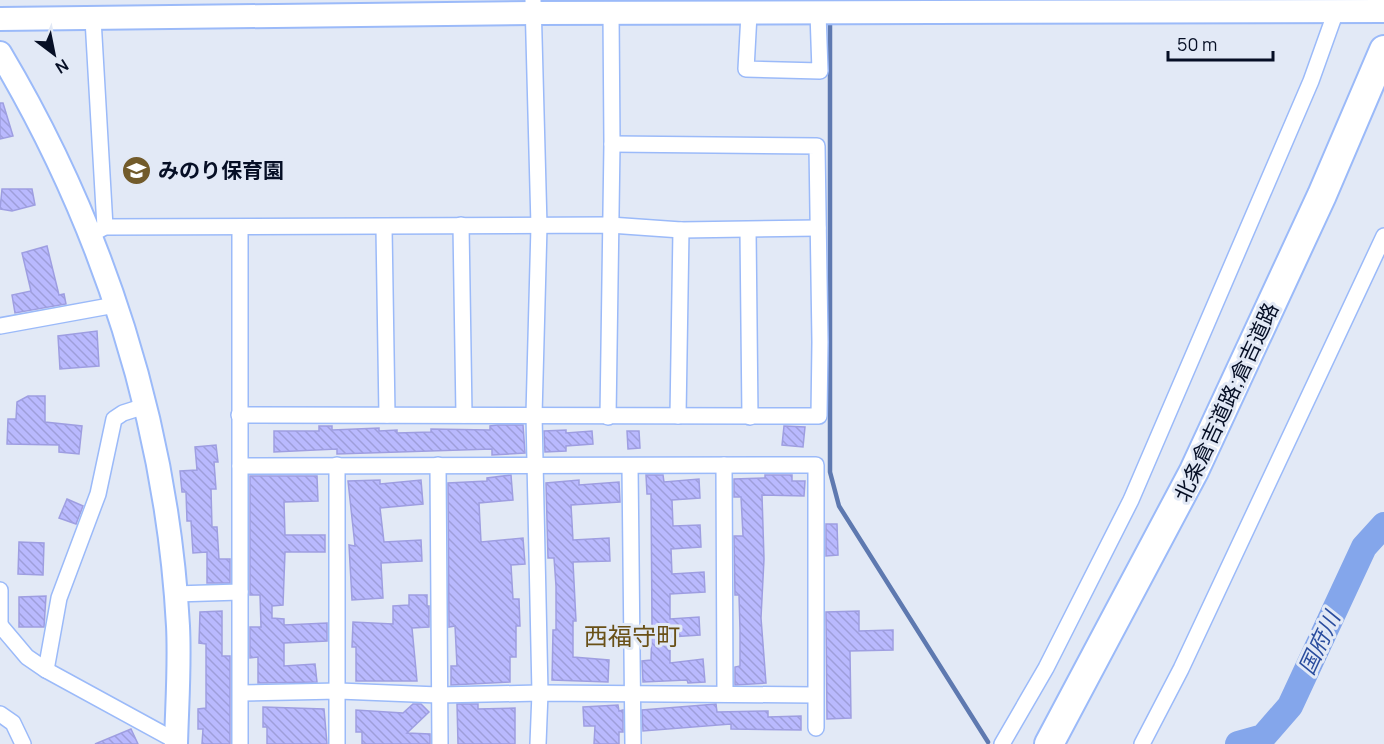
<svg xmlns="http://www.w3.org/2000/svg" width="1384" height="744" font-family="Manrope,'Noto Sans JP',sans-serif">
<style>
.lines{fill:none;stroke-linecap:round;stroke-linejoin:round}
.stream{stroke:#5e79b0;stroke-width:4.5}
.river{stroke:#84a6eb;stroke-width:26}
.building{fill:url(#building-back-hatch);stroke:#9e9ee1;stroke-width:1.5}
.street-casing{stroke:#9bbaf9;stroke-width:18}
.secondary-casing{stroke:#9bbaf9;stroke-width:26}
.highway-casing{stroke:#9bbaf9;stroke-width:32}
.street{stroke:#fff;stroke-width:15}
.secondary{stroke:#fff;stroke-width:22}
.highway{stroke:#fff;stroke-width:28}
.labels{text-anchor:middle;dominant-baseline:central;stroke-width:6;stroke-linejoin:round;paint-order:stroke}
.poi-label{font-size:21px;font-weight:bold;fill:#060f25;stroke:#e2e9f6;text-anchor:start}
.street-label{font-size:21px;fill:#060f25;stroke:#e2e9f6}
.water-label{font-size:22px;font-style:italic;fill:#2a4d9e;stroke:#e2e9f6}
.quarter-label{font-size:24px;fill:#695017;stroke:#e2e9f6}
</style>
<defs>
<pattern id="building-back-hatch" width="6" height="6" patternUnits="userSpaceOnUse" patternTransform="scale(1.5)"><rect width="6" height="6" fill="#b9b9fe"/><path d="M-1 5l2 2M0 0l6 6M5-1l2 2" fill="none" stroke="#9e9eda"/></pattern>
</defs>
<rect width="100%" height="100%" fill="#e2e9f6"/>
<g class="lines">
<!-- stream -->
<path class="stream" d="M830 18V472L839 506 988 742"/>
<!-- river -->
<path class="river" d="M1238 744 1263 737 1290 706 1364 547 1384 525"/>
</g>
<!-- building -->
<g class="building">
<path d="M0 103H3L13 136 0 139Z"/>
<path d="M2 189H32L35 205 12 211 0 209Z"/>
<path d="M47 246 59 295 64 294 66 304 15 313 12 295 31 291 22 253Z"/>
<path d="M97 331 99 366 60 369 58 336Z"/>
<path d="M28 396H45V422L82 426 79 454 59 452V445L7 444 8 419H16L17 402Z"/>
<path d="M497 425H523L525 453 492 455V449L337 454V449L274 452V431H319V426H332V430L379 428V431L397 430V433L431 432V429L490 430V426Z"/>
<path d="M784 426 805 427 803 447 782 445Z"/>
<path d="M566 430V433L592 431 593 444 566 446V451L545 452 544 431Z"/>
<path d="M627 431H639L640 448 628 449Z"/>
<path d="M216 445 218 462H214L216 489H211L212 527H217L219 559H230V583H207V552L193 553 191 521H187L186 492H182L180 471 197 470 195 447Z"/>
<path d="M511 475 513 500 479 503 481 542 523 538 525 564 511 565 513 599H519L520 626H516V657H510V682L451 685V666H457L455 626 449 627 448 483 487 481V478Z"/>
<path d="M646 475H663L664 482 699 479 700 498 672 500 673 526 700 525 701 547 671 549 672 574 704 572 705 592 670 594V619L699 617 700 635 670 637V663L703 659 705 682 688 683 687 680 643 682 642 661 651 660 652 627 651 494H647Z"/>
<path d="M765 475H792V481H805L804 496 762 495 764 559 761 618 766 683 735 685V667L740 666V630L739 595H735L734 536H743L741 497H734V479L765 478Z"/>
<path d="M250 476H317L318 501 284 502 285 535H325V552H285L283 605 272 606V618L284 619V625L327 623V641L284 643V666L315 664 317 682 258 683V657L250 658V627H261L260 595H250Z"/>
<path d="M380 480V484L421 480 423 504 380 508 384 542 421 540 422 561 381 563 383 598 352 600 349 545 355 546 348 481Z"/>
<path d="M579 480V485L619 482 620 502 571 505 573 540 609 538 610 561 573 562 576 621H573V657L609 660 608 682 552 680 553 630H556V586L554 558H548L546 483Z"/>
<path d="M67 499 83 506 76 524 59 518Z"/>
<path d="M826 524H837L838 555 826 556Z"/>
<path d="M19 542 44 543 43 575 18 574Z"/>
<path d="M409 595H427V606H429V627L412 628 417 681H356V647H352L353 622 393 624V606L409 605Z"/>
<path d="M46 596 44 627H19V597Z"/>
<path d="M222 611V656H230V744H202L203 729H198V709L206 708V644L199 643 200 612Z"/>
<path d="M859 611V631L893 630V650L850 651 851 718 827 719 826 612Z"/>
<path d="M413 704H421L429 712 407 733 430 734V744H362V732H356V710L403 713Z"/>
<path d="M457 704H478V709L515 708V744H458Z"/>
<path d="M716 704 717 712 768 711V717L801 716V730L731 729V724L643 731 642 710Z"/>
<path d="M618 705 619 711 623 710V732H619V744H594L595 726H584L583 707Z"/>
<path d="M263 707 324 709 327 744H267V727H263Z"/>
<path d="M131 729 138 744H95Z"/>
</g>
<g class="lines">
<defs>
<g id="street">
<path d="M533 0 539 226 534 415 540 693 538 744"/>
<path d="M749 14 746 69 820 71 818 13"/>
<path d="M93 19 105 227"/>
<path d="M461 225 464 415"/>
<path d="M240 227V744"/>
<path d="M384 228 387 415"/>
<path d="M748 230 750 417"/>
<path d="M90 235 105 227 610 225 681 230 818 228"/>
<path d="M0 326 115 305"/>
<path d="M239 415 819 416 820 342 817 146 612 144"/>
<path d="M678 416 681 230"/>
<path d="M608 417 612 144 611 13"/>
<path d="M337 465V744"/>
<path d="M438 465 440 744"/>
<path d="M724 465 725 694"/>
<path d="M240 466 816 465V728"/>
<path d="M630 466 633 744"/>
<path d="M0 590V623"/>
<path d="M175 594 240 592"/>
<path d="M0 625 27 657 46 670 176 741"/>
<path d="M46 670 59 598 98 494 114 419 123 413 145 406"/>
<path d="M241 693 339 691 438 695 540 693 814 695"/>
<path d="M0 714 13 723 23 744"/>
<path d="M1002 744 1046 668 1131 500 1311 81 1336 11"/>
<path d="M1142 744 1181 669 1384 236"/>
</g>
<g id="secondary">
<path d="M0 19 533 13 1384 11"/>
<path d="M0 53C103 226 167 424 178 626 180 665 177 705 176 744"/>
</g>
<path id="highway" d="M1049 744 1194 471 1322 195 1384 50"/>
</defs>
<!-- street casing -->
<use href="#street" class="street-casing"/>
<!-- secondary casing -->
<use href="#secondary" class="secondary-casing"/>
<!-- highway casing -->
<use href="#highway" class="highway-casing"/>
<!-- street -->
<use href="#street" class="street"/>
<!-- secondary -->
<use href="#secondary" class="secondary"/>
<!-- highway -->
<use href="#highway" class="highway"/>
</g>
<!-- icons -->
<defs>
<symbol id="school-disc" viewBox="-11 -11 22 22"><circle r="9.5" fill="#725b2b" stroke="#e2e9f6"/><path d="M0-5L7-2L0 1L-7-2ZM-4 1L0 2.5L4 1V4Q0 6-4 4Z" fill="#fff"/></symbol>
</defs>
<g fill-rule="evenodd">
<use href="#school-disc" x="120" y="154" width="33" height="33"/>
</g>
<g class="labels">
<!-- poi labels -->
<g class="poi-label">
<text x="158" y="170">みのり保育園</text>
</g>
<!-- street labels -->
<g class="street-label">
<text transform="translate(1226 402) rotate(-65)">北条倉吉道路;倉吉道路</text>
</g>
<!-- water labels -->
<g class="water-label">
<text transform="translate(1319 643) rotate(-65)">国府川</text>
</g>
<!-- quarter labels -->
<g class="quarter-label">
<text x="632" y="635">西福守町</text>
</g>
</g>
<!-- north arrow -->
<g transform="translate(54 54) rotate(148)" stroke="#e2e9f6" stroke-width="4.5" paint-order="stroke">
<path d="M0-4.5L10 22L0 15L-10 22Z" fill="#060f25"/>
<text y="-9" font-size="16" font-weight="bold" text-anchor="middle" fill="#060f25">N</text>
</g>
<!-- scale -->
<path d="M1168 51v9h105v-9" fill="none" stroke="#060f25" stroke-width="3"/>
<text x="1177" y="51" font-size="18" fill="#060f25" stroke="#e2e9f6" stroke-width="4.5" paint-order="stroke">50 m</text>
</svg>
